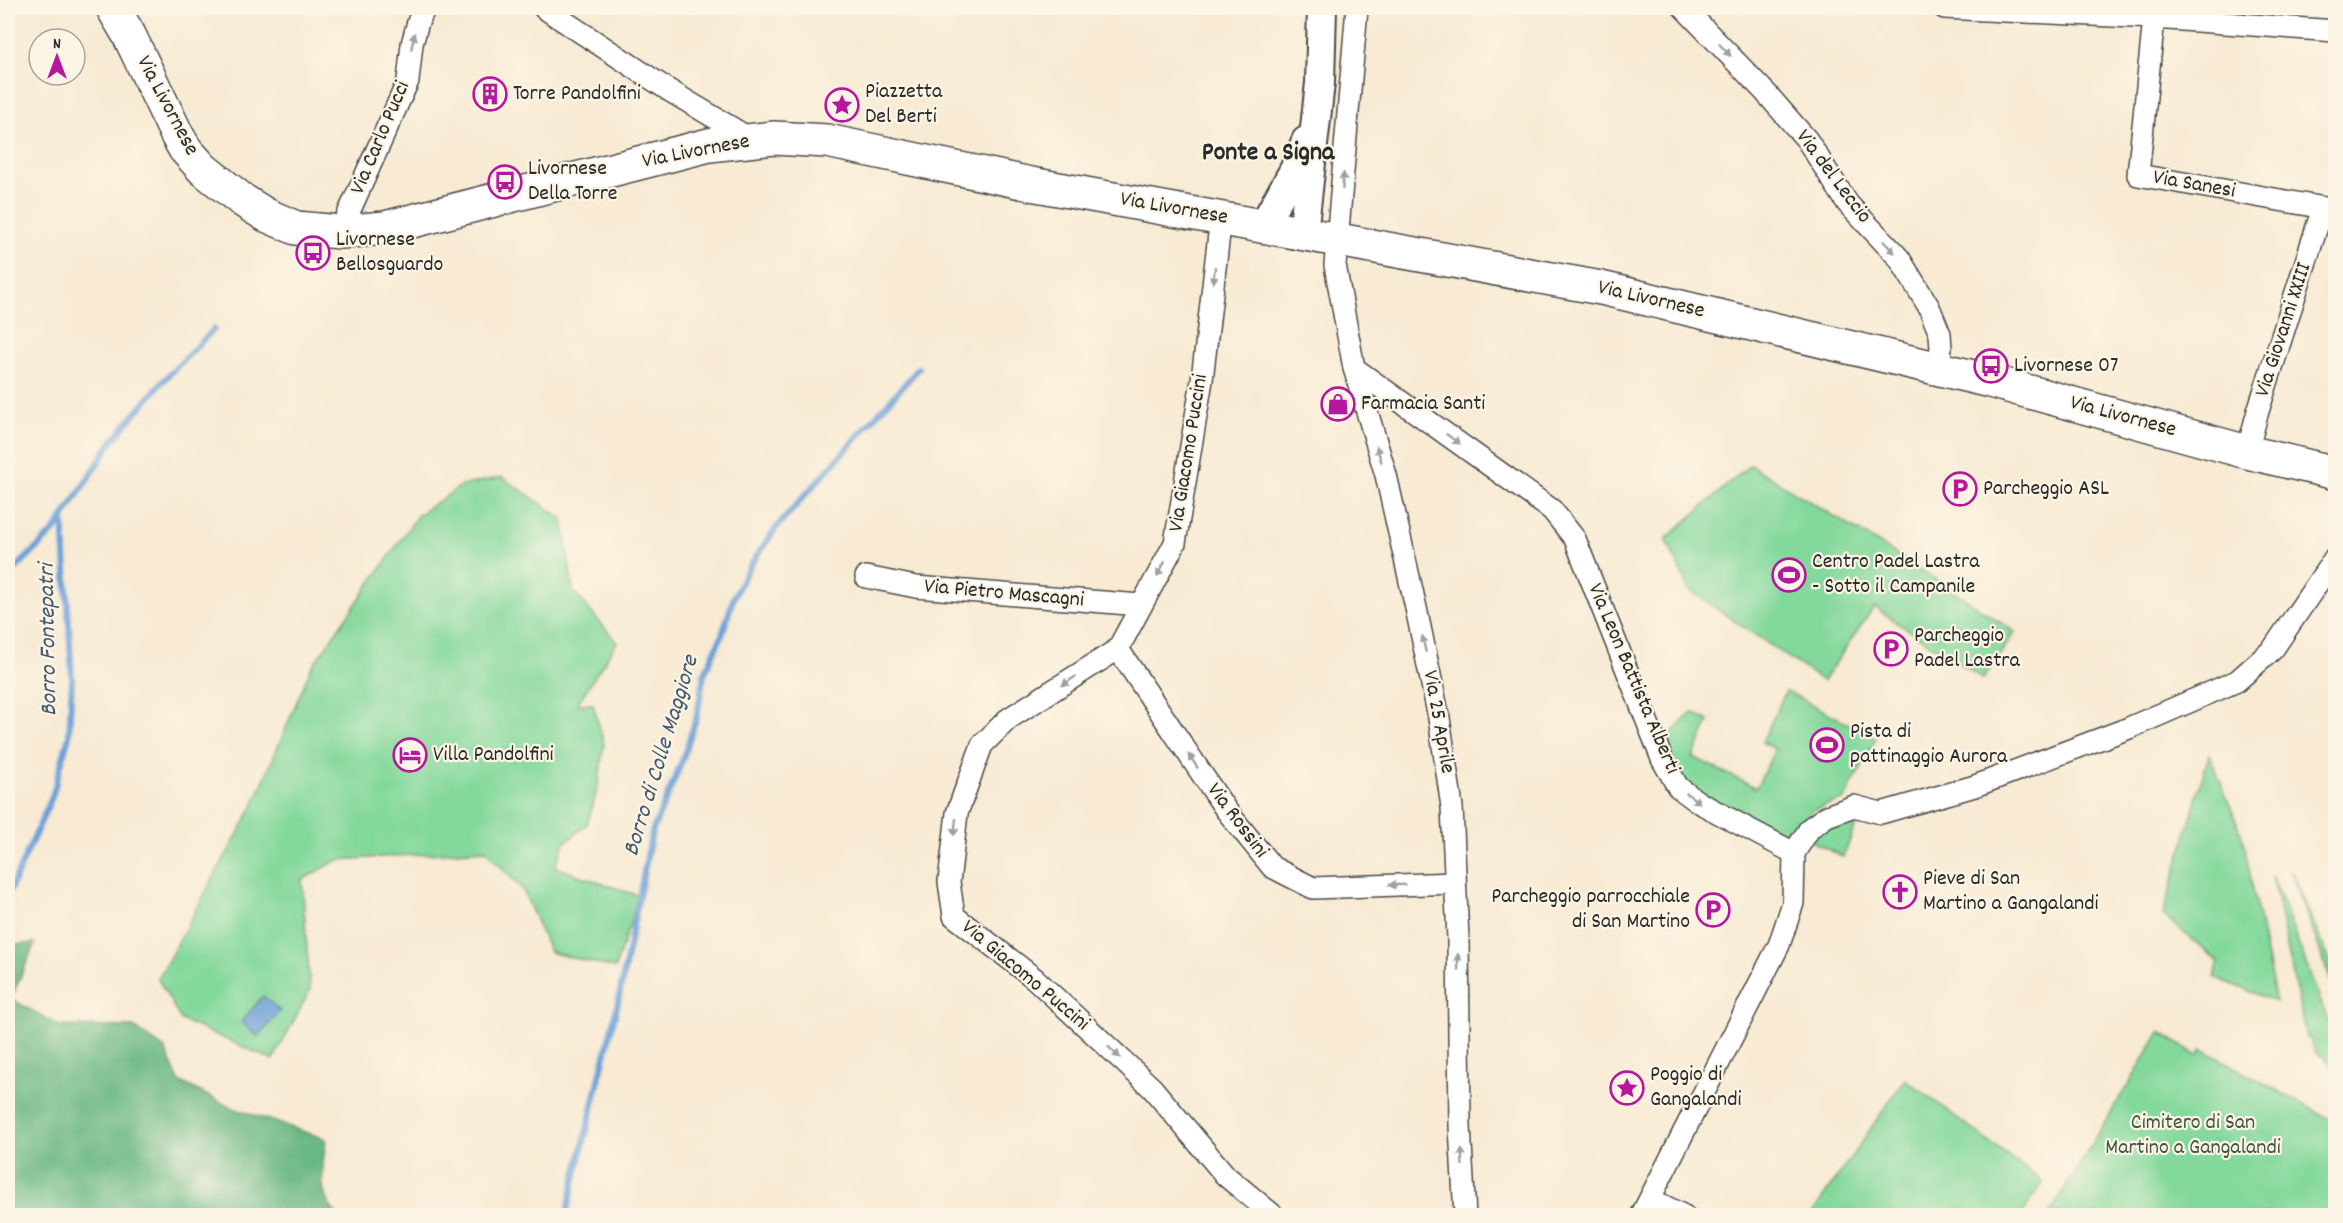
<svg xmlns="http://www.w3.org/2000/svg" width="2343" height="1223" font-family="Dekko,sans-serif">
<style>
.green{fill:#83d89b;stroke:#578263;stroke-width:1.5}
.forest{fill:#6ab883;stroke:#4a7257;stroke-width:1.5}
.water{fill:#6ca0d8;stroke:#4c6682;stroke-width:1.5}
.lines{fill:none;stroke-linecap:round;stroke-linejoin:round}
.stream{stroke:#6ca0d8;stroke-width:6}
.minor-casing{stroke:#4a4844;stroke-width:24}
.secondary-casing{stroke:#4a4844;stroke-width:32}
.primary-casing{stroke:#4a4844;stroke-width:36}
.minor{stroke:#fff;stroke-width:21}
.secondary{stroke:#fff;stroke-width:28}
.primary{stroke:#fff;stroke-width:33}
.oneway{fill:#a0a0a0}
.labels{text-anchor:middle;dominant-baseline:central;stroke-width:4.5;stroke-linejoin:round;paint-order:stroke}
.poi-label{font-size:22px;fill:#2b2b2b;stroke:#fcf5e5;text-anchor:start}
.street-label{font-size:22px;fill:#2b2b2b;stroke:#fcf5e5}
.park-label{font-size:22px;fill:#415647;stroke:#fcf5e5}
.water-label{font-size:24px;font-style:italic;fill:#455a70;stroke:#fcf5e5}
.quarter-label{font-size:26px;font-weight:bold;fill:#2b2b2b;stroke:#fcf5e5}
</style>
<rect width="100%" height="100%" fill="#fcf5e5"/>
<filter id="ink" filterUnits="userSpaceOnUse"><feTurbulence type="fractalNoise" baseFrequency=".0167" numOctaves="2"/><feDisplacementMap in="SourceGraphic" scale="12" xChannelSelector="R" yChannelSelector="G"/><feConvolveMatrix kernelMatrix="1 2 1 2 8 2 1 2 1" color-interpolation-filters="sRGB"/></filter>
<filter id="wash" filterUnits="userSpaceOnUse"><feTurbulence type="fractalNoise" baseFrequency=".008" numOctaves="4" result="noise"/><feDisplacementMap in="SourceGraphic" scale="24" xChannelSelector="R" yChannelSelector="G"/><feGaussianBlur stdDeviation="1.35" result="paint"/><feColorMatrix in="noise" values="0 0 0 0 0 0 0 0 0 0 0 0 0 0 0 0 0 1.4 0 .05"/><feComposite in="paint" operator="in"/></filter>
<g filter="url(#wash)">
<rect width="100%" height="100%" fill="#f8ead3"/>
<!-- green -->
<g class="green">
<path d="M1750 465 1906 560 2015 632 1983 679 1874 607 1823 681 1689 590 1666 539Z"/>
<path d="M502 477 563 519 573 591 617 642 577 704H593L604 744 598 787 587 824 564 844 555 867 639 896 615 968 550 952 523 890 485 850 338 860 302 880 310 990 273 1060 181 1020 158 979 253 806 311 668 418 515 461 486Z"/>
<path d="M1786 691 1876 738 1845 799 1813 810 1788 839 1696 791 1681 780 1664 741 1692 712 1709 721 1693 757 1756 788 1775 749 1762 742Z"/>
<path d="M2209 754 2242 835 2276 1002 2214 977 2219 962 2163 915Z"/>
<path d="M1846 818 1857 823 1843 857 1811 841 1817 832Z"/>
<path d="M2291 871 2335 973V992Z"/>
<path d="M2272 875 2335 1039V1084L2331 1062 2315 1052 2311 1040 2306 1037Z"/>
<path d="M2160 1032 2198 1056 2202 1049 2335 1122V1215H2049Z"/>
<path d="M1905 1079 2043 1182 2022 1215H1811Z"/>
</g>
<!-- forest -->
<path class="forest" d="M35 943 11 999 60 1026 134 1027 165 1049 179 1081 230 1107 326 1139C323 1164 316 1197 338 1215H8V945Z"/>
<!-- water -->
<path class="water" d="M263 996 280 1011 258 1037 241 1022Z"/>
<g class="lines">
<!-- stream -->
<g class="stream">
<path d="M8 576 55 530 113 440 163 381 214 329"/>
<path d="M8 895 52 797 69 736 72 679 63 517"/>
<path d="M566 1216 618 1002 652 832 682 761 697 716 704 675 722 635 734 597 748 569 776 528 919 368"/>
</g>
</g>
</g>
<g filter="url(#ink)">
<g class="lines">
<defs>
<g id="minor">
<path d="M544 8 670 91 752 140"/>
<path d="M1357 8 1335 265 1354 368 1386 475 1416 608 1439 718 1452 807 1458 939 1460 1126 1465 1216"/>
<path d="M1684 8 1766 93 1807 140 1848 204 1899 258 1929 307 1940 334 1941 348 1938 368"/>
<path d="M1944 8 2154 18 2336 31"/>
<path d="M2154 18 2138 175 2336 210"/>
<path d="M1221 217 1202 380 1175 543 1118 649 1008 719 982 745 957 813 949 882 954 916 1034 978 1152 1088 1226 1176 1274 1216"/>
<path d="M340 232 408 81 412 44 418 22 425 8"/>
<path d="M1354 368 1552 510 1575 539 1662 759 1678 787 1698 802 1794 853"/>
<path d="M2247 452 2258 411 2323 208"/>
<path d="M866 577 916 587 1141 605"/>
<path d="M1118 649 1226 810 1272 867 1313 888 1455 883"/>
<path d="M1794 853 1810 828 1827 816 1854 806 1881 813 1975 786 2129 728 2237 681 2273 649 2336 556"/>
<path d="M1650 1199 1684 1216"/>
<path d="M1641 1216 1779 945 1793 903 1794 853"/>
</g>
<g id="secondary">
<path d="M1263 226 1294 170 1306 141"/>
<path d="M1303 234 1320 83 1322 8"/>
</g>
<path id="primary" d="M113 8 129 35 177 135 185 149 203 169 242 200 266 215 296 228 340 232 385 228 709 145 774 138 827 141 1031 184 1601 288 1990 381 2247 452 2336 473"/>
</defs>
<!-- minor casing -->
<use href="#minor" class="minor-casing"/>
<!-- secondary casing -->
<use href="#secondary" class="secondary-casing"/>
<!-- primary casing -->
<use href="#primary" class="primary-casing"/>
<!-- minor -->
<use href="#minor" class="minor"/>
<!-- secondary -->
<use href="#secondary" class="secondary"/>
<!-- primary -->
<use href="#primary" class="primary"/>
</g>
<!-- one-way arrows -->
<defs><path id="oneway-solid" d="M-6-.8H1V-3.2L6.5 0L1 3.2V.8H-6Z" transform="scale(1.5)"/></defs>
<g class="oneway">
<use href="#oneway-solid" transform="translate(413 41) rotate(-78)"/>
<use href="#oneway-solid" transform="translate(1725 50) rotate(46)"/>
<use href="#oneway-solid" transform="translate(1343 181) rotate(-85)"/>
<use href="#oneway-solid" transform="translate(1889 247) rotate(46)"/>
<use href="#oneway-solid" transform="translate(1214 275) rotate(97)"/>
<use href="#oneway-solid" transform="translate(1453 439) rotate(36)"/>
<use href="#oneway-solid" transform="translate(1379 454) rotate(-107)"/>
<use href="#oneway-solid" transform="translate(1161 569) rotate(119)"/>
<use href="#oneway-solid" transform="translate(1424 644) rotate(-102)"/>
<use href="#oneway-solid" transform="translate(1069 681) rotate(147)"/>
<use href="#oneway-solid" transform="translate(1193 761) rotate(-124)"/>
<use href="#oneway-solid" transform="translate(1693 798) rotate(36)"/>
<use href="#oneway-solid" transform="translate(955 827) rotate(97)"/>
<use href="#oneway-solid" transform="translate(1397 885) rotate(178)"/>
<use href="#oneway-solid" transform="translate(1458 962) rotate(-91)"/>
<use href="#oneway-solid" transform="translate(1114 1052) rotate(43)"/>
<use href="#oneway-solid" transform="translate(1462 1157) rotate(-93)"/>
</g>
</g>
<!-- icons -->
<defs>
<symbol id="building-ring" viewBox="-11 -11 22 22"><circle r="9.5" fill="#fcf5e5" stroke="#b5179e" stroke-width="1.5"/><path d="M-4-6H4V6H1V3H-1V6H-4ZM-2.5-4.3h1.7v1.8h-1.7ZM.8-4.3h1.7v1.8H.8ZM-2.5-1h1.7V.8h-1.7ZM.8-1h1.7V.8H.8Z" fill="#b5179e"/></symbol>
<symbol id="sight-ring" viewBox="-11 -11 22 22"><circle r="9.5" fill="#fcf5e5" stroke="#b5179e" stroke-width="1.5"/><path d="M0-6L1.8-2.2L6-1.7L2.9 1.2L3.7 5.4L0 3.3L-3.7 5.4L-2.9 1.2L-6-1.7L-1.8-2.2Z" fill="#b5179e"/></symbol>
<symbol id="bus-ring" viewBox="-11 -11 22 22"><circle r="9.5" fill="#fcf5e5" stroke="#b5179e" stroke-width="1.5"/><path d="M-5-6H5V4H4V6H2V4H-2V6H-4V4H-5ZM-3.5-4V0h7V-4ZM-3.5 1.2v1.5H-2V1.2ZM2 1.2v1.5H3.5V1.2Z" fill="#b5179e"/></symbol>
<symbol id="shop-ring" viewBox="-11 -11 22 22"><circle r="9.5" fill="#fcf5e5" stroke="#b5179e" stroke-width="1.5"/><path d="M-5-2.5h2.3a2.7 3.5 0 0 1 5.4 0H5L5.5 6h-11ZM-1.5-2.5h3a1.5 2.3 0 0 0-3 0Z" fill="#b5179e"/></symbol>
<symbol id="parking-ring" viewBox="-11 -11 22 22"><circle r="9.5" fill="#fcf5e5" stroke="#b5179e" stroke-width="1.5"/><path d="M-3.5-5.5H1a3.5 3.5 0 0 1 0 7H-1V5.5H-3.5ZM-1-3.4V-.6H.8a1.4 1.4 0 0 0 0-2.8Z" fill="#b5179e"/></symbol>
<symbol id="stadium-ring" viewBox="-11 -11 22 22"><circle r="9.5" fill="#fcf5e5" stroke="#b5179e" stroke-width="1.5"/><path d="M0-5a6.5 5 0 1 0 0 10a6.5 5 0 1 0 0-10ZM-3.5-1.8h7v3.6h-7Z" fill="#b5179e"/></symbol>
<symbol id="hotel-ring" viewBox="-11 -11 22 22"><circle r="9.5" fill="#fcf5e5" stroke="#b5179e" stroke-width="1.5"/><path d="M-6-4.5h1.5V1H6V5H4.5V3h-9V5H-6ZM-4 0a1.8 1.8 0 1 1 3.6 0ZM.5 0V-2.5h3Q6-2.5 6 0Z" fill="#b5179e"/></symbol>
<symbol id="church-ring" viewBox="-11 -11 22 22"><circle r="9.5" fill="#fcf5e5" stroke="#b5179e" stroke-width="1.5"/><path d="M-1.2-6h2.4v3.5h3.3v2.4h-3.3V6h-2.4V-.1h-3.3v-2.4h3.3Z" fill="#b5179e"/></symbol>
</defs>
<g fill-rule="evenodd">
<use href="#building-ring" x="471" y="75" width="38" height="38"/>
<use href="#sight-ring" x="823" y="86" width="38" height="38"/>
<use href="#bus-ring" x="486" y="163" width="38" height="38"/>
<use href="#bus-ring" x="294" y="234" width="38" height="38"/>
<use href="#bus-ring" x="1972" y="347" width="38" height="38"/>
<use href="#shop-ring" x="1319" y="385" width="38" height="38"/>
<use href="#parking-ring" x="1941" y="470" width="38" height="38"/>
<use href="#stadium-ring" x="1770" y="556" width="38" height="38"/>
<use href="#parking-ring" x="1872" y="630" width="38" height="38"/>
<use href="#stadium-ring" x="1808" y="726" width="38" height="38"/>
<use href="#hotel-ring" x="391" y="736" width="38" height="38"/>
<use href="#church-ring" x="1881" y="873" width="38" height="38"/>
<use href="#parking-ring" x="1694" y="891" width="38" height="38"/>
<use href="#sight-ring" x="1608" y="1069" width="38" height="38"/>
</g>
<g class="labels">
<!-- poi labels -->
<g class="poi-label">
<text x="865" y="92">Piazzetta<tspan x="865" dy="25">Del Berti</tspan></text>
<text x="513" y="94">Torre Pandolfini</text>
<text x="528" y="169">Livornese<tspan x="528" dy="25">Della Torre</tspan></text>
<text x="336" y="240">Livornese<tspan x="336" dy="25">Bellosguardo</tspan></text>
<text x="2014" y="366">Livornese 07</text>
<text x="1361" y="404">Farmacia Santi</text>
<text x="1983" y="489">Parcheggio ASL</text>
<text x="1812" y="562">Centro Padel Lastra<tspan x="1812" dy="25">- Sotto il Campanile</tspan></text>
<text x="1914" y="636">Parcheggio<tspan x="1914" dy="25">Padel Lastra</tspan></text>
<text x="1850" y="732">Pista di<tspan x="1850" dy="25">pattinaggio Aurora</tspan></text>
<text x="433" y="755">Villa Pandolfini</text>
<text x="1923" y="879">Pieve di San<tspan x="1923" dy="25">Martino a Gangalandi</tspan></text>
<text x="1690" y="897" text-anchor="end">Parcheggio parrocchiale<tspan x="1690" dy="25">di San Martino</tspan></text>
<text x="1650" y="1075">Poggio di<tspan x="1650" dy="25">Gangalandi</tspan></text>
</g>
<!-- street labels -->
<g class="street-label">
<text transform="translate(167 106) rotate(62)">Via Livornese</text>
<text transform="translate(381 138) rotate(-67)">Via Carlo Pucci</text>
<text transform="translate(696 152) rotate(-11)">Via Livornese</text>
<text transform="translate(1833 177) rotate(53)">Via del Leccio</text>
<text transform="translate(2194 185) rotate(10)">Via Sanesi</text>
<text transform="translate(1174 209) rotate(10)">Via Livornese</text>
<text transform="translate(1651 300) rotate(13)">Via Livornese</text>
<text transform="translate(2284 330) rotate(-72)">Via Giovanni XXIII</text>
<text transform="translate(2123 417) rotate(15)">Via Livornese</text>
<text transform="translate(1189 453) rotate(-81)">Via Giacomo Puccini</text>
<text transform="translate(1004 594) rotate(5)">Via Pietro Mascagni</text>
<text transform="translate(1633 679) rotate(67)">Via Leon Battista Alberti</text>
<text transform="translate(1438 722) rotate(80)">Via 25 Aprile</text>
<text transform="translate(1237 821) rotate(53)">Via Rossini</text>
<text transform="translate(1025 976) rotate(40)">Via Giacomo Puccini</text>
</g>
<!-- park labels -->
<g class="park-label">
<text x="2193" y="1123">Cimitero di San<tspan x="2193" dy="25">Martino a Gangalandi</tspan></text>
</g>
<!-- water labels -->
<g class="water-label">
<text transform="translate(49 640) rotate(-91)">Borro Fontepatri</text>
<text transform="translate(662 756) rotate(-73)">Borro di Colle Maggiore</text>
</g>
<!-- quarter labels -->
<g class="quarter-label">
<text x="1268" y="153">Ponte a Signa</text>
</g>
</g>
<!-- margin -->
<rect width="2343" height="1223" fill="none" stroke="#fcf5e5" stroke-width="30"/>
<!-- north arrow -->
<g transform="translate(57 57)"><circle r="28" fill="#fcf5e5" stroke="#a8a49b" stroke-width="1.5"/>
<path d="M0-4.5L10 22L0 15L-10 22Z" fill="#b5179e"/>
<text y="-9" font-size="16" font-weight="bold" text-anchor="middle" fill="#2b2b2b">N</text>
</g>
</svg>
